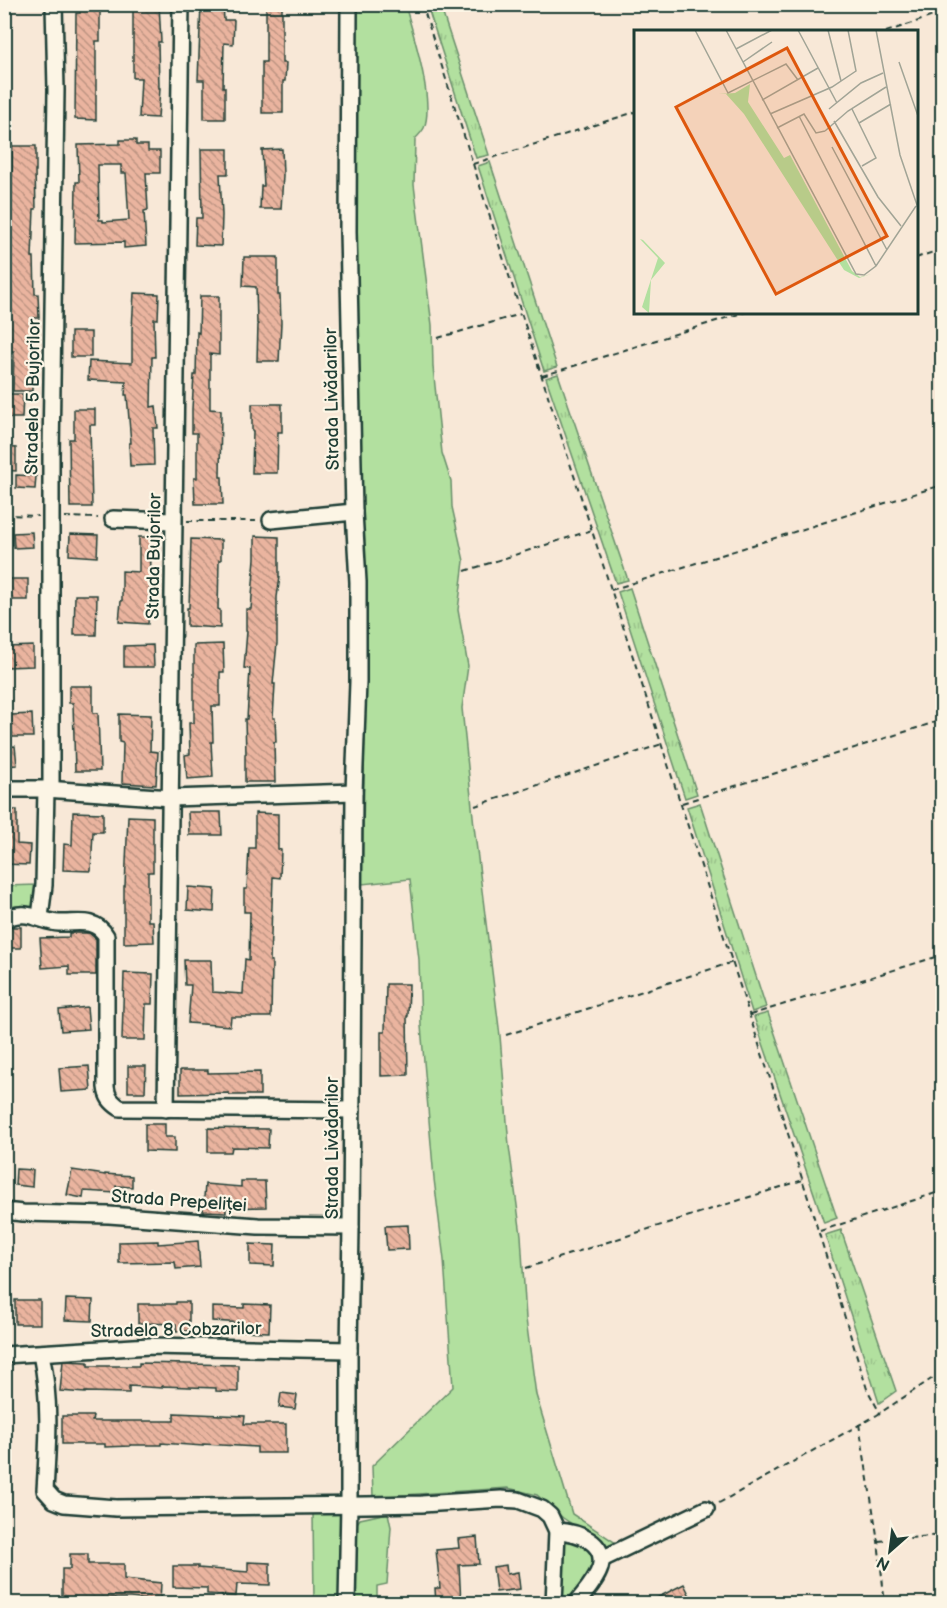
<svg xmlns="http://www.w3.org/2000/svg" width="947" height="1608" font-family="'Balsamiq Sans',sans-serif">
<style>
.grass{fill:url(#grass-tufts);stroke:#688e6a;stroke-width:1.5}
.garden{fill:#b2e09f;stroke:#688e6a;stroke-width:1.5}
.building{fill:url(#building-back-hatch);stroke:#1f3d34;stroke-width:1.5;fill-rule:evenodd}
.lines{fill:none;stroke-linecap:round;stroke-linejoin:round}
.minor-casing{stroke:#1f3d34;stroke-width:20}
.path{stroke:#1f3d34;stroke-width:2;stroke-dasharray:6 4.5;stroke-linecap:butt}
.minor{stroke:#fcf5e5;stroke-width:15}
.labels{text-anchor:middle;dominant-baseline:central;stroke-width:4.5;stroke-linejoin:round;paint-order:stroke}
.street-label{font-size:18px;fill:#1f3d34;stroke:#fcf5e5}
.inset-road{fill:none;stroke:#a1a496;stroke-width:1.5}
.view{fill:#de580e;fill-opacity:0.15;stroke:#de580e;stroke-width:3}
.inset-edge{fill:none;stroke:#1f3d34;stroke-width:3}
</style>
<defs>
<pattern id="grass-tufts" width="24" height="20" patternUnits="userSpaceOnUse" patternTransform="scale(1.5)"><rect width="24" height="20" fill="#b2e09f"/><path d="M3 7l-1-3M5 7V3M7 7l1-3M15 17l-1-3M17 17v-4M19 17l1-3" fill="none" stroke="#99c18a"/></pattern>
<pattern id="building-back-hatch" width="6" height="6" patternUnits="userSpaceOnUse" patternTransform="scale(1.5)"><rect width="6" height="6" fill="#eab49f"/><path d="M-1 5l2 2M0 0l6 6M5-1l2 2" fill="none" stroke="#bd9482"/></pattern>
</defs>
<rect width="100%" height="100%" fill="#f8e8d7"/>
<filter id="ink" filterUnits="userSpaceOnUse"><feTurbulence type="fractalNoise" baseFrequency=".0167" numOctaves="2"/><feDisplacementMap in="SourceGraphic" scale="12" xChannelSelector="R" yChannelSelector="G"/><feConvolveMatrix kernelMatrix="1 2 1 2 8 2 1 2 1" color-interpolation-filters="sRGB"/></filter>
<g filter="url(#ink)">
<!-- grass -->
<g class="grass">
<path d="M427 5H440L489 155 476 158Z"/>
<path d="M490 162 557 367 544 371 478 166Z"/>
<path d="M558 374 628 580 616 583 546 378Z"/>
<path d="M630 588 697 794 685 798 618 592Z"/>
<path d="M700 803 766 1007 752 1012 687 807Z"/>
<path d="M768 1013 837 1218 824 1223 754 1017Z"/>
<path d="M841 1230 896 1391 879 1403 825 1235Z"/>
</g>
<!-- garden -->
<g class="garden">
<path d="M356 5H405C413 33 435 102 424 128 422 132 418 136 415 139L414 185 432 325 433 367 442 453 451 481 452 507 464 561 458 610 468 666 462 708 474 826 500 1036 509 1146 521 1235 526 1319 536 1395 572 1514 616 1543 606 1547 563 1518 537 1495 508 1488 373 1497 372 1466 453 1387 444 1260 434 1179 421 1026 419 960 410 879 362 884 366 674 356 285Z"/>
<path d="M38 885 37 903 32 909 5 912 4 886Z"/>
<path d="M342 1510 340 1603H314L313 1513Z"/>
<path d="M388 1513 391 1527 387 1584 377 1586V1603L351 1604 354 1528 360 1519Z"/>
<path d="M564 1538C575 1541 586 1545 592 1555 601 1574 576 1589 568 1603L559 1604Z"/>
</g>
<!-- building -->
<g class="building">
<path d="M79 4H100V41H96V120L75 119 76 13H80Z"/>
<path d="M133 4H159L161 42H158L159 88H160L158 118 139 117 141 78H133Z"/>
<path d="M201 4H223L224 20H234L233 44 224 43 223 87H225V119H204V80H198Z"/>
<path d="M266 4H282V63H286L285 81H283V113H262V62H266Z"/>
<path d="M120 140H136V145H148V151H160V173H146L148 210 144 211 146 246 124 248V242L75 243 76 182H79L78 145 120 144ZM98 165H121V173H126L129 220 103 222V220H99Z"/>
<path d="M12 146H36V171H35L36 209H34L32 257H34L35 294H38L39 318H32V391H13L14 351H9L4 257H11Z"/>
<path d="M201 149H228V174H220L222 215 221 246 195 245 196 218H202Z"/>
<path d="M282 149 283 175 281 209H260L261 186H264L262 150Z"/>
<path d="M244 257H278V295H280L281 323 279 361H257L258 324H257L256 287 243 286Z"/>
<path d="M134 293 159 294 158 319H154L155 357H152L151 407 156 406 158 428H153L154 465 130 466 129 443H131L127 395H125L126 382 88 380 89 361 132 363V329Z"/>
<path d="M200 296H219V355L210 354V409L221 410 220 477H222L223 504H195L194 478H197V433H192V409L194 375H196L197 332 199 333Z"/>
<rect x="71" y="332" width="20" height="25"/>
<path d="M4 394H23L22 418H4Z"/>
<path d="M252 404H282V432H278L277 473H252L253 431H252Z"/>
<path d="M74 409H95V425H90L92 507H70L69 439H74Z"/>
<path d="M4 447 16 448V471L4 470Z"/>
<path d="M16 475 36 476 35 489 16 488Z"/>
<path d="M32 532 33 547 14 548 13 533Z"/>
<path d="M70 534 98 535 97 557 69 555Z"/>
<path d="M255 536 279 537V577H280L277 597V643L273 684H275L273 718H275L276 742H274L275 782H245V754H246L245 719H247L250 669 244 668 247 631H246V609H251L255 558Z"/>
<path d="M139 537H159V554H151L150 592 148 624 119 622 121 601H122V571L139 572Z"/>
<path d="M191 539 221 540V560H219L218 609 220 610V628L187 626V608H189Z"/>
<rect x="4" y="579" width="24" height="21"/>
<path d="M75 595H97L96 635H74Z"/>
<path d="M223 644 224 672H220V706H212L213 742H211L213 777 187 779 185 755 190 754 189 723H194V645Z"/>
<path d="M153 645 154 667H124V646Z"/>
<path d="M33 646V666L7 667V647Z"/>
<path d="M69 686H93V713H98L100 771H75L73 703H69Z"/>
<path d="M32 714 33 737H12L11 715Z"/>
<path d="M119 714 151 715 150 751 158 752 156 785 122 783 123 743 119 742Z"/>
<path d="M15 746 17 765 4 766V747Z"/>
<path d="M4 810H17V844L30 845 29 865 4 864Z"/>
<path d="M73 812 103 813V832H93L91 871 63 870 64 844 72 845Z"/>
<path d="M188 812H221L222 835H189Z"/>
<path d="M255 813 278 814V849L281 850 280 878 273 877 270 961H272L271 1017H231L230 1026 188 1023 191 985H185L184 960H211L212 992 243 994 245 959 249 960 250 912H244V889H247L249 848H255Z"/>
<path d="M128 816 153 817V872H148V921H153L154 942 124 943V886H125Z"/>
<path d="M188 887 215 889 214 912 187 910Z"/>
<path d="M12 927H21V948H8V929Z"/>
<path d="M69 933H89L96 939V975H69V966L42 968 40 938 69 937Z"/>
<path d="M124 973 153 974 152 1004H146L145 1040H122Z"/>
<path d="M386 984H409L408 1016H407L408 1075 381 1076V1032H385Z"/>
<path d="M87 1007 89 1029 61 1031 59 1010Z"/>
<path d="M89 1066 91 1090 61 1092 59 1068Z"/>
<path d="M128 1066H146L145 1092H128Z"/>
<path d="M180 1070H208V1073L260 1072V1095H229V1093L180 1094Z"/>
<path d="M145 1124H165V1137H175V1152L145 1151Z"/>
<path d="M208 1128 269 1129 268 1148 232 1147 231 1152H208Z"/>
<path d="M16 1169 33 1170 32 1187 15 1185Z"/>
<path d="M72 1170 105 1175V1174L132 1176V1187L116 1186V1193L84 1191 83 1198 67 1195Z"/>
<path d="M241 1181H265L266 1207 226 1208V1212L203 1211 205 1184 241 1187Z"/>
<path d="M408 1225 409 1249 387 1250 385 1226Z"/>
<path d="M158 1241V1244L198 1241 200 1267 176 1269 175 1262 119 1263V1242Z"/>
<path d="M250 1244 275 1245 274 1266 250 1265Z"/>
<path d="M66 1299 93 1300 92 1321 65 1320Z"/>
<rect x="15" y="1300" width="25" height="24"/>
<path d="M176 1302H189V1331H176V1324L138 1323V1304H176Z"/>
<path d="M244 1304 270 1305 269 1332 243 1331V1323L212 1321V1307L244 1308Z"/>
<path d="M63 1361 88 1362V1366H139V1363L238 1365V1392L216 1391V1388L162 1386V1388L129 1386V1393L85 1392V1393L60 1391Z"/>
<path d="M281 1393 297 1395 295 1409 279 1407Z"/>
<path d="M174 1413 245 1416 244 1424H286V1453H257V1447L203 1444V1446L161 1443V1445H130V1446L105 1447V1444H62V1416H93L92 1421H174Z"/>
<path d="M477 1537 479 1564 459 1565 461 1604H436L435 1588H440L436 1550 459 1548 458 1539Z"/>
<path d="M70 1554H88V1564H124V1579L161 1583 160 1601 130 1598H89V1603H62V1569H70Z"/>
<path d="M248 1562 270 1563V1585L237 1584 236 1596 207 1594V1588L173 1587V1566H198V1568L248 1572Z"/>
<path d="M506 1565 507 1574 518 1572 520 1589 496 1592 493 1567Z"/>
<path d="M684 1584 694 1604H645Z"/>
</g>
<g class="lines">
<defs>
<g id="minor">
<path d="M113 519 173 521"/>
<path d="M271 520 354 512"/>
<path d="M4 789H46L171 798 354 792"/>
<path d="M51 790V456L56 90 54 4"/>
<path d="M40 917 44 885 46 789"/>
<path d="M4 920C26 907 40 922 59 923 77 924 95 917 106 936V1087C107 1097 111 1102 120 1108L352 1110"/>
<path d="M166 1109 181 4"/>
<path d="M4 1211 23 1213 109 1215 258 1226 351 1227"/>
<path d="M41 1354C51 1401 48 1442 45 1490L54 1500 64 1504 116 1508 367 1505 422 1504 501 1499 518 1500 542 1509 550 1516 557 1531 554 1604"/>
<path d="M4 1355 150 1346 349 1350"/>
<path d="M557 1531C577 1532 608 1542 600 1568 596 1581 584 1593 576 1604"/>
<path d="M602 1559 706 1509"/>
<path d="M347 1604 349 1504V1350L351 1227 354 792 358 682V582L354 512 348 231 349 4"/>
</g>
</defs>
<!-- minor casing -->
<use href="#minor" class="minor-casing"/>
<!-- path -->
<g class="path">
<path d="M422 4 487 208 792 1146 867 1389 880 1413"/>
<path d="M886 32 942 13"/>
<path d="M473 164 635 112"/>
<path d="M916 258 942 249"/>
<path d="M438 338 521 314"/>
<path d="M542 376 745 312"/>
<path d="M4 515 38 516"/>
<path d="M65 517 98 518"/>
<path d="M187 521H256"/>
<path d="M465 571 592 530"/>
<path d="M611 590 942 485"/>
<path d="M682 803 942 720"/>
<path d="M475 806 662 744"/>
<path d="M750 1015 942 955"/>
<path d="M506 1035 733 962"/>
<path d="M820 1231 942 1191"/>
<path d="M526 1268 803 1180"/>
<path d="M859 1424 878 1541 885 1604"/>
<path d="M719 1503 877 1415 942 1372"/>
<path d="M878 1541 942 1535"/>
</g>
<!-- minor -->
<use href="#minor" class="minor"/>
</g>
</g>
<g class="labels">
<!-- street labels -->
<g class="street-label">
<text transform="translate(33 397) rotate(-89)">Stradela 5 Bujorilor</text>
<text transform="translate(332 399) rotate(-91)">Strada Livădarilor</text>
<text transform="translate(154 556) rotate(-89)">Strada Bujorilor</text>
<text transform="translate(332 1148) rotate(-90)">Strada Livădarilor</text>
<text transform="translate(179 1201) rotate(4)">Strada Prepeliței</text>
<text transform="translate(176 1330) rotate(-1)">Stradela 8 Cobzarilor</text>
</g>
</g>
<!-- overview -->
<g transform="translate(634 30)">
<rect width="284" height="284" fill="#f8e8d7"/>
<path d="M6 209 9 210 31 233 17 250 15 283 8 277 24 228Z" fill="#b2e09f"/>
<path d="M116 54 114 72 150 128 156 125 218 241 226 247 237 244 225 248 210 240 110 84 92 64H85L101 63Z" fill="#b2e09f"/>
<path class="inset-road" d="M61 0 94 63 152 34 164 50M92 0 222 244 230 245 242 236 282 176M164 0 203 73M194 0 207 51M242 0 266 125 284 178M102 19 138 0M109 32 138 12M265 32 284 86M128 70 184 38M195 79 227 53 249 43M218 79 242 128 228 136M136 84 198 57 222 41 214 0M165 86 242 236M200 91 244 167 267 196M225 93 257 74M143 98 170 84 182 103 191 101M191 101 214 81 252 57M198 117 253 220"/>
<path class="view" d="M153 18 253 206 142 264 42 77Z"/>
<rect width="284" height="284" class="inset-edge"/>
</g>
<!-- margin -->
<rect width="947" height="1608" fill="none" stroke="#fcf5e5" stroke-width="24"/>
<rect x="12" y="12" width="923" height="1584" fill="none" stroke="#1f3d34" stroke-width="2" filter="url(#ink)"/>
<!-- north arrow -->
<g transform="translate(890 1551) rotate(208)" stroke="#fcf5e5" stroke-width="4.5" paint-order="stroke">
<path d="M0-4.5L10 22L0 15L-10 22Z" fill="#1f3d34"/>
<text y="-9" font-size="16" font-weight="bold" text-anchor="middle" fill="#1f3d34">N</text>
</g>
</svg>
